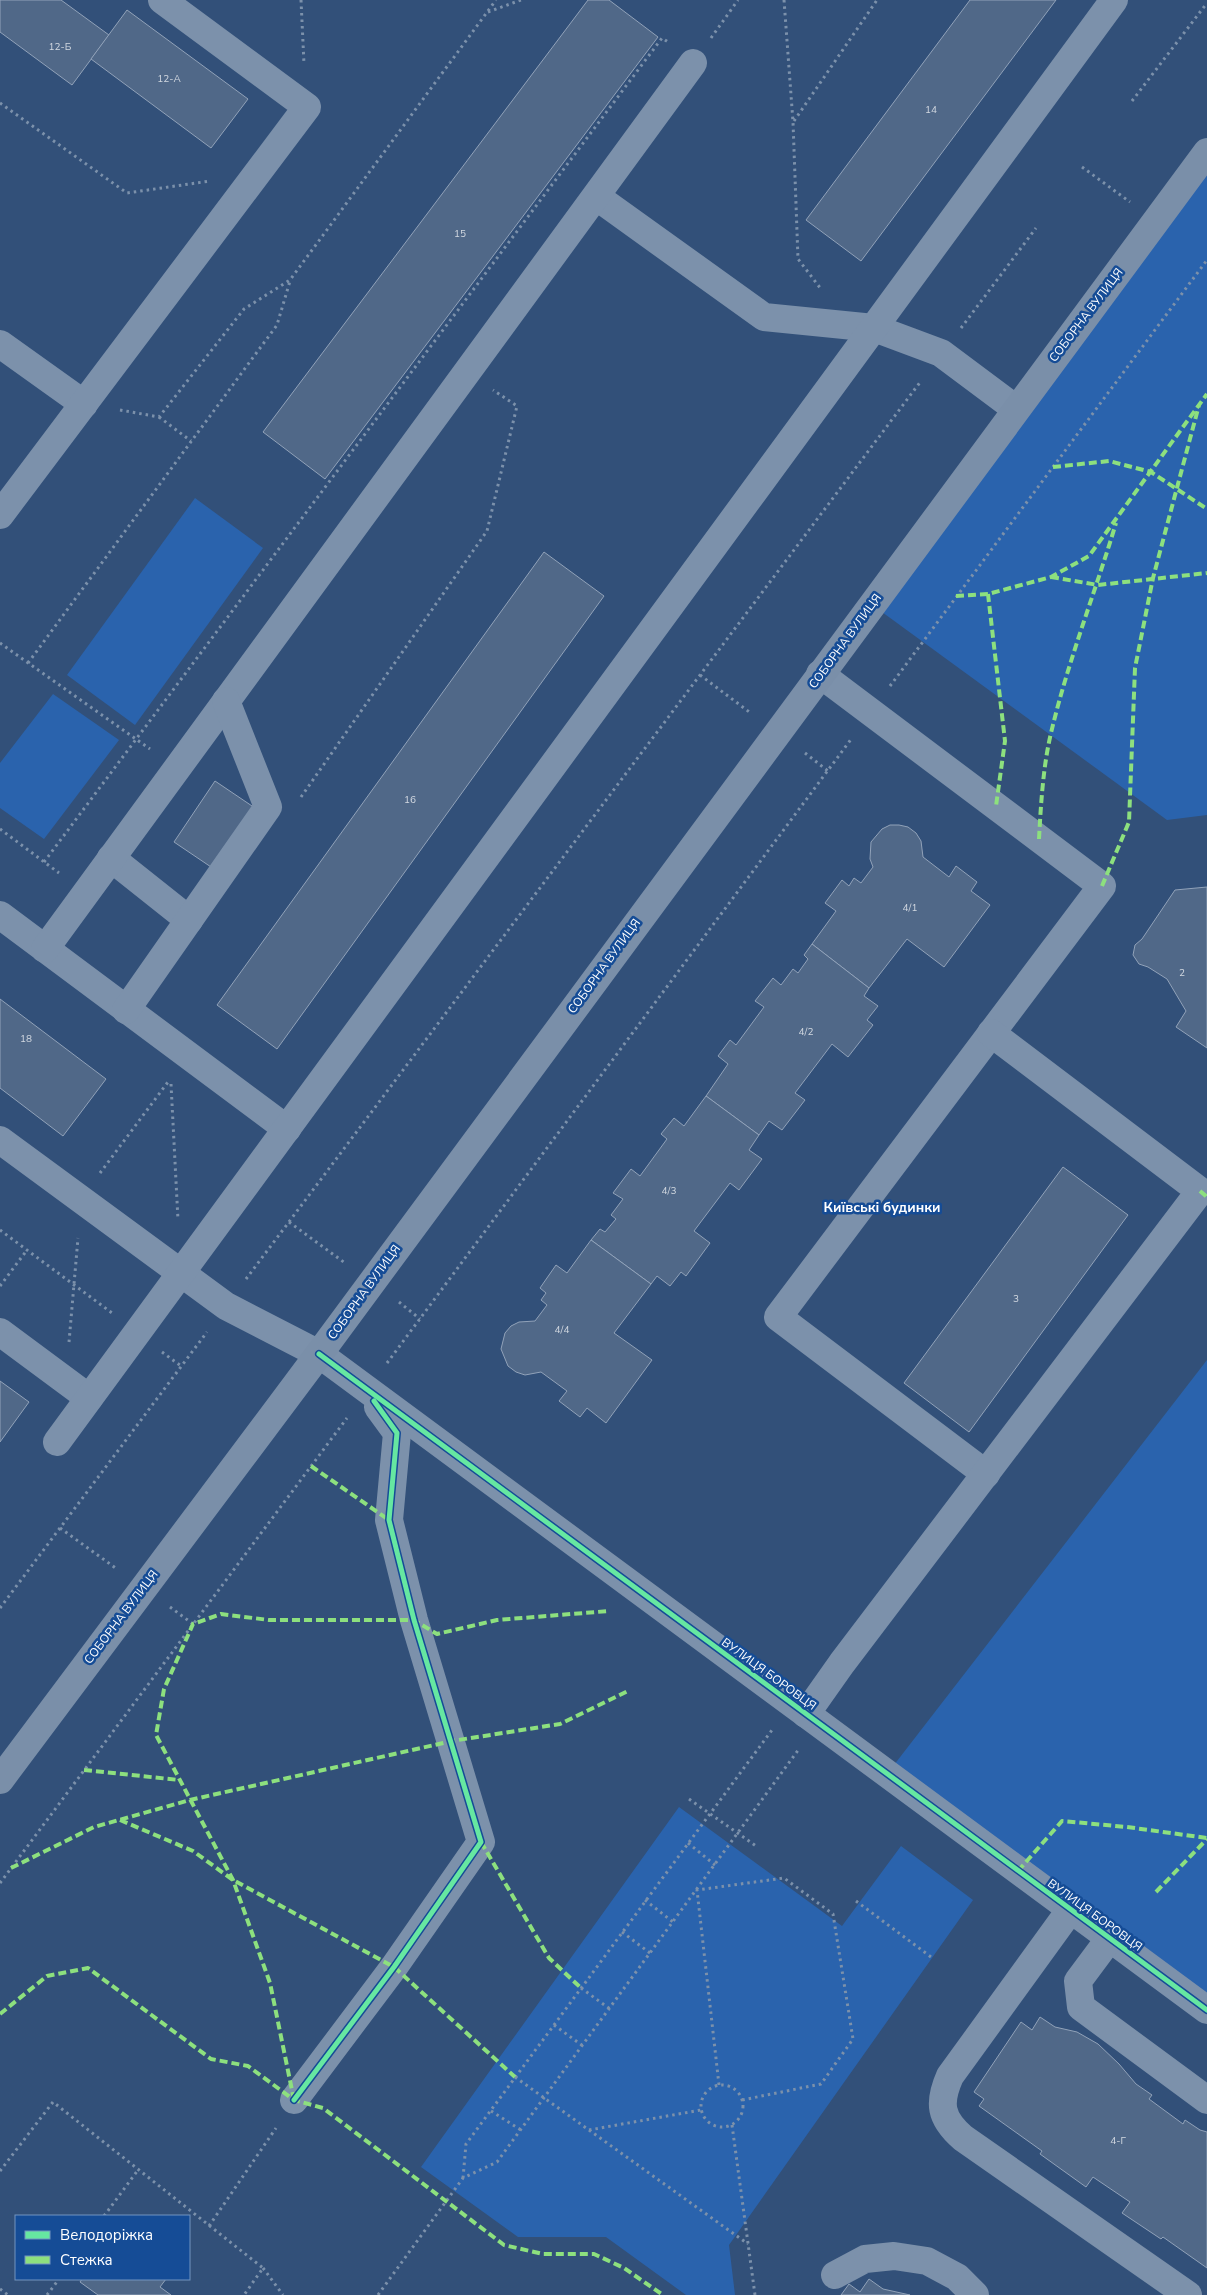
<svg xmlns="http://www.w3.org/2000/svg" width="1207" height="2295" font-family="'Nunito Sans',sans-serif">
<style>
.green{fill:#2a63ad}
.building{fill:#506888;stroke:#91a2b9}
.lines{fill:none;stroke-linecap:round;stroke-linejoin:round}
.path{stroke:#7c91ab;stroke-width:3;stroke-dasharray:2.5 4;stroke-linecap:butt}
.minor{stroke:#7c91ab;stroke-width:28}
.major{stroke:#7a8fa9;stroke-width:28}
.quiet{stroke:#8de07e;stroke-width:4;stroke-dasharray:8 4;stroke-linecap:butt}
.cycleway-casing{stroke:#154c96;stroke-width:8}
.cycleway{stroke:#66e7a1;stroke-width:5}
.labels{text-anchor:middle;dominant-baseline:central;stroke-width:5;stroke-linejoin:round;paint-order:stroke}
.number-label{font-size:10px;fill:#d3d9e1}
.street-label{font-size:12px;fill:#fff;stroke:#154c96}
.neighbourhood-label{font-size:14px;font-weight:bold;fill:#fff;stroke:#154c96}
</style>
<rect width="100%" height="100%" fill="#325079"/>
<!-- green -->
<g class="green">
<path d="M1207 152V815L1167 820 871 604Z"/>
<path d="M195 498 263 548 135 725 67 675Z"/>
<path d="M53 694 119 740 44 839 0 808V763Z"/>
<path d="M1207 1360V2010L887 1774Z"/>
<path d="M679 1807 842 1926 901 1846 973 1900 729 2245 735 2295H686L606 2237H518L421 2167Z"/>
</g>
<!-- building -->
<g class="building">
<path d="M0 0H61L109 35 72 85 0 32Z"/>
<path d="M588 0H609L658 37 325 479 263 432Z"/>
<path d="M970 0H1056L861 261 806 220Z"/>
<path d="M127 10 248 99 211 148 91 59Z"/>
<path d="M544 552 604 596 277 1049 217 1005Z"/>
<path d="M215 781 255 808 214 869 174 842Z"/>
<path d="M890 825H899L908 827 916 833 921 841 923 857 949 877 956 866 977 882 971 891 990 905 944 967 907 939 869 988 812 944 836 911 825 903 842 880 849 886 854 878 861 883 873 867 870 859 871 842 882 829Z"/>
<path d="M1207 887V1048L1176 1027 1186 1011 1167 979 1148 967 1139 964 1133 955 1135 945 1142 939 1175 890Z"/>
<path d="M812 944 869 988 864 996 878 1006 867 1020 873 1025 848 1057 832 1044 795 1093 805 1100 782 1130 769 1121 759 1135 706 1096 728 1064 718 1056 730 1040 736 1045 764 1007 755 1001 773 978 781 985 793 969 798 973 808 959 804 955Z"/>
<path d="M0 999 106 1079 63 1136 0 1088Z"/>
<path d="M706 1096 759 1135 749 1150 762 1159 739 1190 730 1183 694 1231 710 1243 686 1276 681 1272 670 1286 657 1276 651 1284 591 1240 600 1229 605 1232 616 1219 611 1215 623 1199 613 1193 631 1169 640 1176 667 1139 661 1134 674 1118 684 1126Z"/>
<path d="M1063 1167 1128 1215 969 1432 904 1383Z"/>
<path d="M591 1240 651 1284 614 1333 652 1360 606 1423 587 1408 580 1417 559 1401 567 1391 541 1372 525 1375 516 1372 508 1366 501 1349 505 1333 511 1326 519 1322 535 1321 547 1305 541 1300 546 1293 540 1288 556 1265 567 1273Z"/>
<path d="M0 1381 29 1402 0 1442Z"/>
<path d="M1040 2017 1055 2027 1077 2032 1098 2044 1119 2064 1136 2084 1152 2095 1149 2099 1183 2124 1185 2120 1200 2130 1207 2132V2268L1163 2237 1161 2239 1122 2213 1130 2202 1093 2177 1086 2187 1040 2154 1042 2151 979 2106 984 2099 974 2092 1021 2022 1032 2030Z"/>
<path d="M82 2279H166L160 2287 171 2295H98L80 2282Z"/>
<path d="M869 2279 883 2289 910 2295H841L849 2284 860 2292Z"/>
</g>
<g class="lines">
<!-- path -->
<g class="path">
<path d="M301 0 304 64"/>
<path d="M784 0 793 122 798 259 821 289"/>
<path d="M488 12 521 0"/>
<path d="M711 38 738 0"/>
<path d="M1132 101 1207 3"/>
<path d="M0 103 127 193 210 181"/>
<path d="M794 121 877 0"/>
<path d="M1082 167 1130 202"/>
<path d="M961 328 1036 228"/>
<path d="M120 410 159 417 244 309 290 280 496 0"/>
<path d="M159 417 191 441"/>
<path d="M0 643 150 749"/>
<path d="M28 663 277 325 290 281"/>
<path d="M700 675 752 714"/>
<path d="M890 686 1207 260"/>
<path d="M805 753 828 771"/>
<path d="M301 797 487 531 517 406 493 390"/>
<path d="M0 829 59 873"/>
<path d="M44 862 662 38 668 42"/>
<path d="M171 1084 178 1220"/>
<path d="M100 1173 168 1082"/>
<path d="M289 1222 345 1263"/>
<path d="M0 1230 112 1313"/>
<path d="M246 1279 921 381"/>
<path d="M0 1286 27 1250"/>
<path d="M399 1302 420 1319"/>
<path d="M69 1342 78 1238"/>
<path d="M162 1352 181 1366"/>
<path d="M387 1363 852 738"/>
<path d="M60 1528 117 1569"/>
<path d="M170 1607 193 1624"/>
<path d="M0 1608 207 1332"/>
<path d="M689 1799 756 1846"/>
<path d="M688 1843 715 1865"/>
<path d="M0 1883 347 1418"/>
<path d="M645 1900 673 1922"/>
<path d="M856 1901 931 1957"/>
<path d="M622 1932 650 1953"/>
<path d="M581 1988 610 2009"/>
<path d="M554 2025 583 2046"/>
<path d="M515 2077 748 2244"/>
<circle cx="722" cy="2106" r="21"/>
<path d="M719 2085 697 1890 784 1878 833 1914 853 2039 821 2084 742 2100"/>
<path d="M491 2111 521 2130"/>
<path d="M732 2125 755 2295"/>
<path d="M589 2130 701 2110"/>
<path d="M0 2171 53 2102 263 2268 244 2295"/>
<path d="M463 2178 466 2144 772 1730"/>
<path d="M104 2216 138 2170"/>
<path d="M209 2226 276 2128"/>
<path d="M263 2268 283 2295"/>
<path d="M0 2289 8 2295"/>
<path d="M47 2295 59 2279"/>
<path d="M378 2295 463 2178 497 2162 799 1749"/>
</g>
<!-- minor -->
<g class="minor">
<path d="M597 197 764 317 874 328 941 353 1016 409"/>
<path d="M0 344 84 404"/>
<path d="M0 515 307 107 162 0"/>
<path d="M820 674 1102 886 778 1317 986 1474"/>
<path d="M111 858 189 920"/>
<path d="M0 915 287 1129"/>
<path d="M45 949 693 63"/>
<path d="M126 1010 268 807 226 701"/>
<path d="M0 1140 226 1306 319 1354 1207 2010"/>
<path d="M0 1332 89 1398"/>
<path d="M57 1442 1114 0"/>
<path d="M806 1714 842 1663 1200 1191 991 1033"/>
<path d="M1071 1909 950 2076C938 2103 940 2118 963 2138L1188 2295"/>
<path d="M1110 1938 1078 1981 1081 2007 1207 2100"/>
<path d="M294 2100 394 1967 481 1842 414 1620 389 1520 397 1433 378 1407"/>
<path d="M835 2275 865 2259 894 2256 927 2261 957 2277 975 2295"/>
</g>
<!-- major -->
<path class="major" d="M0 1780 319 1354 1207 152"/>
<!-- quiet -->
<g class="quiet">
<path d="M1053 467 1109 461 1151 472 1207 509"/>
<path d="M1051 577 1098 585 1207 573"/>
<path d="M988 594 1005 741 996 806"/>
<path d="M956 596 988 594 1051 577 1089 556 1207 394"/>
<path d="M1039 839C1041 803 1043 767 1051 733 1068 661 1095 593 1116 523"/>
<path d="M1102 886 1129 822 1135 668 1153 578 1199 405"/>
<path d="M1200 1191 1207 1197"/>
<path d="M311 1466 389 1520"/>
<path d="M84 1770 179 1780"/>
<path d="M120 1820 193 1851 233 1880 394 1967 515 2077"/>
<path d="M481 1842 549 1958 581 1988"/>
<path d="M11 1868 94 1827 190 1800 452 1741 560 1724 628 1691"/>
<path d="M1018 1871 1062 1821 1127 1827 1207 1838"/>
<path d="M1156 1892 1207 1839"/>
<path d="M0 2014 47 1976 88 1968 211 2059 248 2066 294 2100 323 2108 504 2245 543 2254H594L624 2268 663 2295"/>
<path d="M294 2100 270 1983 233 1880 156 1735 164 1689 193 1624 221 1614 269 1620H414L437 1634 497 1620 609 1611"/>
</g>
<defs>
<g id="cycleway">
<path d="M319 1354 1207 2010"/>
<path d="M294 2100 394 1967 481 1842 414 1620 389 1520 397 1433 374 1401"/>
</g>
</defs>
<!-- cycleway casing -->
<use href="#cycleway" class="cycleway-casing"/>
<!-- cycleway -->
<use href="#cycleway" class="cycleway"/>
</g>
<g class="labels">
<!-- number labels -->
<g class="number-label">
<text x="60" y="47">12-Б</text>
<text x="169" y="79">12-А</text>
<text x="931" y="110">14</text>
<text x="460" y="234">15</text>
<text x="410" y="800">16</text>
<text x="910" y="908">4/1</text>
<text x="1182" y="973">2</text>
<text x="806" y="1032">4/2</text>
<text x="26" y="1039">18</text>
<text x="669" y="1191">4/3</text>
<text x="1016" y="1299">3</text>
<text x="562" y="1330">4/4</text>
<text x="1118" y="2141">4-Г</text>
</g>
<!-- street labels -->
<g class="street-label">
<text transform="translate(1086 315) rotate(-53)">СОБОРНА ВУЛИЦЯ</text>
<text transform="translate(845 641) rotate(-54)">СОБОРНА ВУЛИЦЯ</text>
<text transform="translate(604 966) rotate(-54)">СОБОРНА ВУЛИЦЯ</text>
<text transform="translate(364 1292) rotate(-54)">СОБОРНА ВУЛИЦЯ</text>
<text transform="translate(121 1617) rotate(-53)">СОБОРНА ВУЛИЦЯ</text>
<text transform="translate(769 1674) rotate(36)">ВУЛИЦЯ БОРОВЦЯ</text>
<text transform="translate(1095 1915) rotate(36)">ВУЛИЦЯ БОРОВЦЯ</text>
</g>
<!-- neighbourhood labels -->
<g class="neighbourhood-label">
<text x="882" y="1207">Київські будинки</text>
</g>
</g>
<!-- legend -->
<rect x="15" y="2215" width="175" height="65" fill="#154c96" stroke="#7394c0"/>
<rect x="25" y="2231" width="25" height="8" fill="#66e7a1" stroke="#7394c0"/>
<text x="60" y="2240" font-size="15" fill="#ffffff">Велодоріжка</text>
<rect x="25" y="2256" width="25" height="8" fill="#8de07e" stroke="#7394c0"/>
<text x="60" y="2265" font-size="15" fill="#ffffff">Стежка</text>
</svg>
